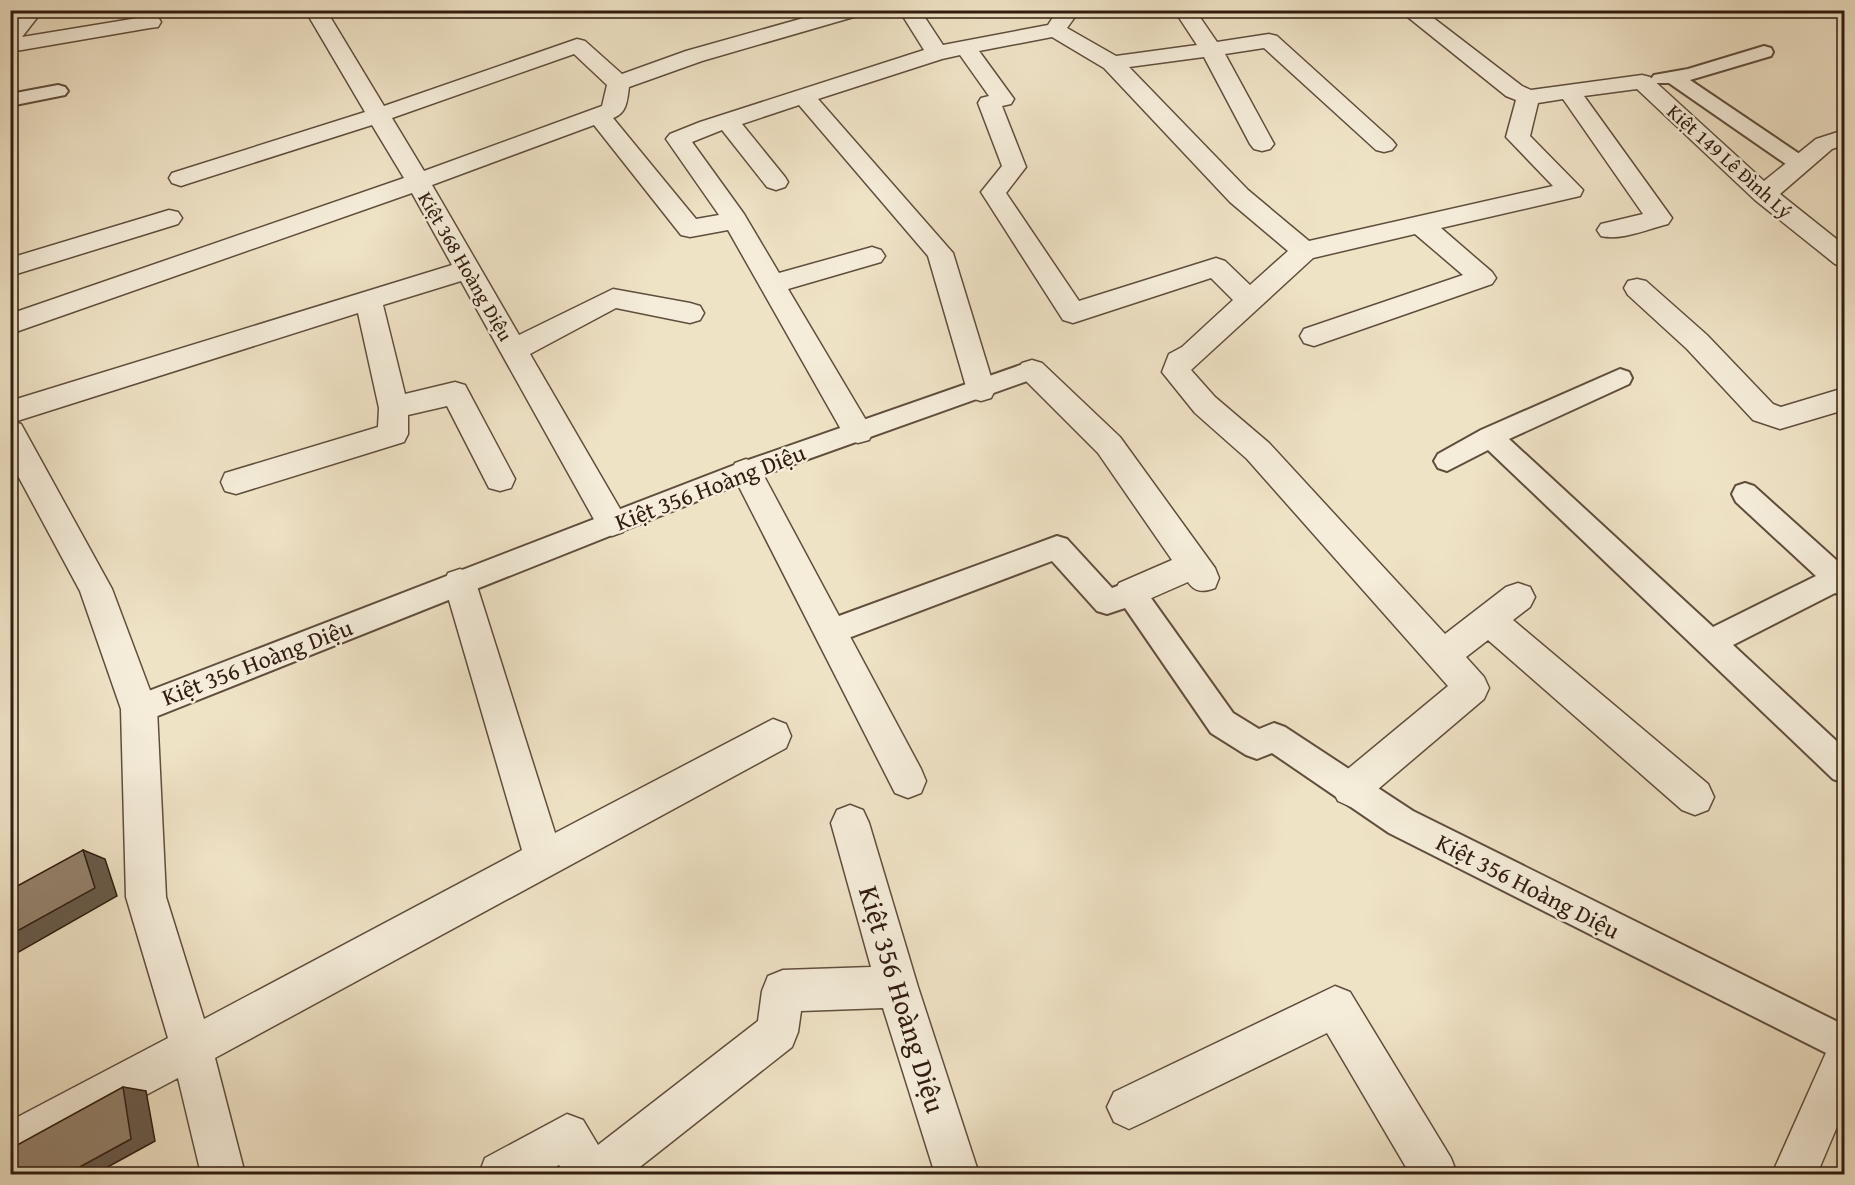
<svg xmlns="http://www.w3.org/2000/svg" width="1855" height="1185" font-family="'Gentium Book Plus',serif">
<style>
.lines{fill:none;stroke-linecap:round;stroke-linejoin:round}
.lane-casing{stroke:#604e3d;stroke-width:4}
.street-casing{stroke:#604e3d;stroke-width:3}
.lane{fill:#f5edda;fill-rule:evenodd}
.street{fill:#f5edda;fill-rule:evenodd}
.shaded-wall{fill:#685c4d;stroke:#311c0f;stroke-width:1.5}
.building{fill:#94836e;stroke:#311c0f;stroke-width:1.5}
.labels{text-anchor:middle;dominant-baseline:central;stroke-width:5;stroke-linejoin:round;paint-order:stroke}
.far-street-label{font-size:20px;fill:#311c0f;stroke:#f5edda}
.street-label{font-size:24px;fill:#311c0f;stroke:#f5edda}
.near-street-label{font-size:28px;fill:#311c0f;stroke:#f5edda}
</style>
<rect width="100%" height="100%" fill="#efe3c6"/>
<filter id="stains"><feTurbulence type="fractalNoise" baseFrequency=".00333" numOctaves="4"/><feColorMatrix values="0 0 0 0 .2 0 0 0 0 .09 0 0 0 0 .02 0 0 0 .5 -.17"/></filter>
<radialGradient id="worn" r=".72"><stop offset=".6" stop-color="#630" stop-opacity="0"/><stop offset="1" stop-color="#630" stop-opacity=".3"/></radialGradient>
<g class="lines">
<defs>
<g id="lane">
<path d="M1764 46 1771 48 1773 52 1771 56 1690 80 1807 159 1810 164 1807 169 1800 171 1793 169 1669 83H1654L1651 79 1654 75 1688 69Z"/>
<path d="M58 85 65 87 68 91 65 95 10 106V94Z"/>
<path d="M1032 361 1041 364 1044 370 1041 376 755 478 150 719 139 723 128 719 124 709 128 699 737 464Z"/>
<path d="M1620 369 1629 372 1632 378 1629 384 1509 439 1713 627 1816 576 1736 502 1732 494 1736 486 1745 483 1754 486 1844 567V596L1835 593 1733 645 1844 748V783L1833 779 1488 450 1447 471 1438 468 1434 461 1438 454 1481 430Z"/>
<path d="M1057 536 1067 539 1112 588 1131 581 1141 584 1233 713 1259 729 1274 723 1285 727 1413 811 1844 1025V1062L1389 833 1272 753 1257 759 1246 755 1211 733 1125 608 1107 614 1097 611 1052 561 830 645 820 641 815 632 820 623Z"/>
</g>
<g id="street">
<path d="M21 10H43L22 37 150 16 158 17 161 22 158 27 150 28 10 52V24Z"/>
<path d="M305 10H326L384 106 577 39 585 41 622 74 686 51 832 10H867L864 14 702 61 629 87C627 101 627 113 613 118L696 219 719 215 666 139 670 134 700 122 924 50 899 10H920L943 45 1048 25 1055 14 1053 10H1074L1077 14 1067 28 1116 56 1197 45 1174 10H1195L1217 42 1269 34 1277 36 1392 140 1396 145 1392 150 1384 152 1376 150 1264 48 1225 54 1274 144 1270 149 1262 151 1254 149 1250 144 1204 57 1129 67 1248 190 1309 241 1553 186 1506 137 1516 100 1506 96 1399 10H1423L1522 86 1531 90 1642 75 1650 77 1764 181 1816 139 1844 130V145L1832 149 1780 194 1844 245V267L1835 264 1755 200 1637 89 1584 96 1672 218 1668 224C1648 229 1621 241 1601 236L1597 230 1601 224 1643 214 1563 99 1538 103 1530 136 1583 190 1580 196 1441 228 1492 272 1496 278 1492 284 1314 346 1304 343 1300 336 1304 329 1463 275 1415 234 1313 258 1191 370 1215 397 1269 443 1445 634 1506 587 1518 583 1530 587 1535 597 1530 607 1513 620 1708 784 1714 797 1708 810 1695 815 1682 810 1488 640 1466 657 1484 677 1489 688 1484 699 1364 801 1351 807 1338 801 1332 789 1338 777 1448 686 1247 459 1195 413 1162 372 1169 354 1182 347 1233 300 1211 278 1073 323 1063 320 981 192 1002 166 978 103 981 98 989 96 960 55 942 59 818 99 953 253 995 390 991 398 981 401 971 398 967 390 928 256 799 105 742 124 785 177 788 182 785 187 776 190 767 187 722 130 692 142 744 214 779 273 872 247 881 250 885 256 881 262 788 289 873 432 869 440 858 443 847 440 728 230 690 237 681 235 594 125 432 185 519 335 613 289 690 303 700 306 704 313 700 320 690 323 616 308 530 354 623 514 628 523 623 532 612 536 601 532 461 281 383 305 405 394 455 382 465 385 515 479 511 488 500 491 489 488 447 406 408 415V434L404 442 236 494 225 491 221 482 225 473 378 427 379 408 358 313 14 422 21 424 112 589 157 709 166 897 204 1019 522 850 444 583 448 573 460 569 472 573 476 583 555 833 773 719 786 724 791 736 786 748 215 1058 245 1174H201L178 1078 10 1167V1121L168 1038 126 897 121 709 80 591 10 461V401L452 265 412 193 10 334V314L404 178 372 125 190 183 181 186 172 183 169 178 172 173 365 112ZM1052 37 1104 68 1230 202 1288 251 1250 285 1225 261 1216 258 1079 301 1006 193 1026 167 1002 106 1011 104 1014 99 979 51ZM574 54 607 85 602 106 424 171 392 118Z"/>
<path d="M169 210 178 212 182 218 178 224 10 276V258Z"/>
<path d="M1637 279 1646 281 1707 335 1773 404 1781 407 1844 388V410L1780 429 1753 420 1687 349 1628 295 1624 288 1628 281Z"/>
<path d="M1032 360 1042 363 1120 437 1215 568 1219 578 1215 588C1204 592 1195 593 1188 582L1131 607 1119 603 1114 593 1119 583 1172 560 1098 453 1022 377 1018 370 1022 363Z"/>
<path d="M746 459 757 463 921 769 926 781 921 793 908 798 895 793 731 471 735 463Z"/>
<path d="M850 805 863 810 869 823 918 987 979 1174H935L883 1008 801 1011 798 1032 792 1047 631 1174H565L559 1165 543 1174H479L485 1158 567 1114 583 1120 598 1145 758 1021 762 991 768 976 783 970 871 967 831 823 837 810Z"/>
<path d="M1335 986 1350 992 1451 1158 1457 1174H1410L1327 1033 1144 1122 1129 1129 1114 1122 1107 1107 1114 1092Z"/>
<path d="M1844 1040V1110L1817 1174H1772L1829 1046Z"/>
</g>
</defs>
<!-- lane casing -->
<use href="#lane" class="lane-casing"/>
<!-- street casing -->
<use href="#street" class="street-casing"/>
<!-- lane -->
<use href="#lane" class="lane"/>
<!-- street -->
<use href="#street" class="street"/>
</g>
<!-- shaded-wall -->
<g class="shaded-wall">
<path d="M83 850 105 859 117 896 10 957V935Z"/>
<path d="M123 1087 146 1091 155 1141 95 1174H67Z"/>
</g>
<!-- building -->
<g class="building">
<path d="M83 850 95 888 10 935V890Z"/>
<path d="M123 1087 131 1139 67 1174H10V1149Z"/>
</g>
<g class="labels">
<!-- far-street labels -->
<g class="far-street-label">
<text transform="translate(1730 161) rotate(42)">Kiệt 149 Lê Đình Lý</text>
<text transform="translate(466 266) rotate(60)">Kiệt 368 Hoàng Diệu</text>
</g>
<!-- street labels -->
<g class="street-label">
<text transform="translate(710 487) rotate(-21)">Kiệt 356 Hoàng Diệu</text>
<text transform="translate(257 662) rotate(-21)">Kiệt 356 Hoàng Diệu</text>
<text transform="translate(1528 886) rotate(27)">Kiệt 356 Hoàng Diệu</text>
</g>
<!-- near-street labels -->
<g class="near-street-label">
<text transform="translate(903 999) rotate(73)">Kiệt 356 Hoàng Diệu</text>
</g>
</g>
<!-- margin -->
<rect width="1855" height="1185" fill="none" stroke="#efe3c6" stroke-width="36"/>
<rect x="12" y="12" width="1831" height="1161" fill="none" stroke="#311c0f" stroke-width="3"/>
<rect x="18" y="18" width="1819" height="1149" fill="none" stroke="#311c0f" stroke-width="1.5"/>
<rect width="100%" height="100%" filter="url(#stains)"/>
<rect width="100%" height="100%" fill="url(#worn)"/>
</svg>
